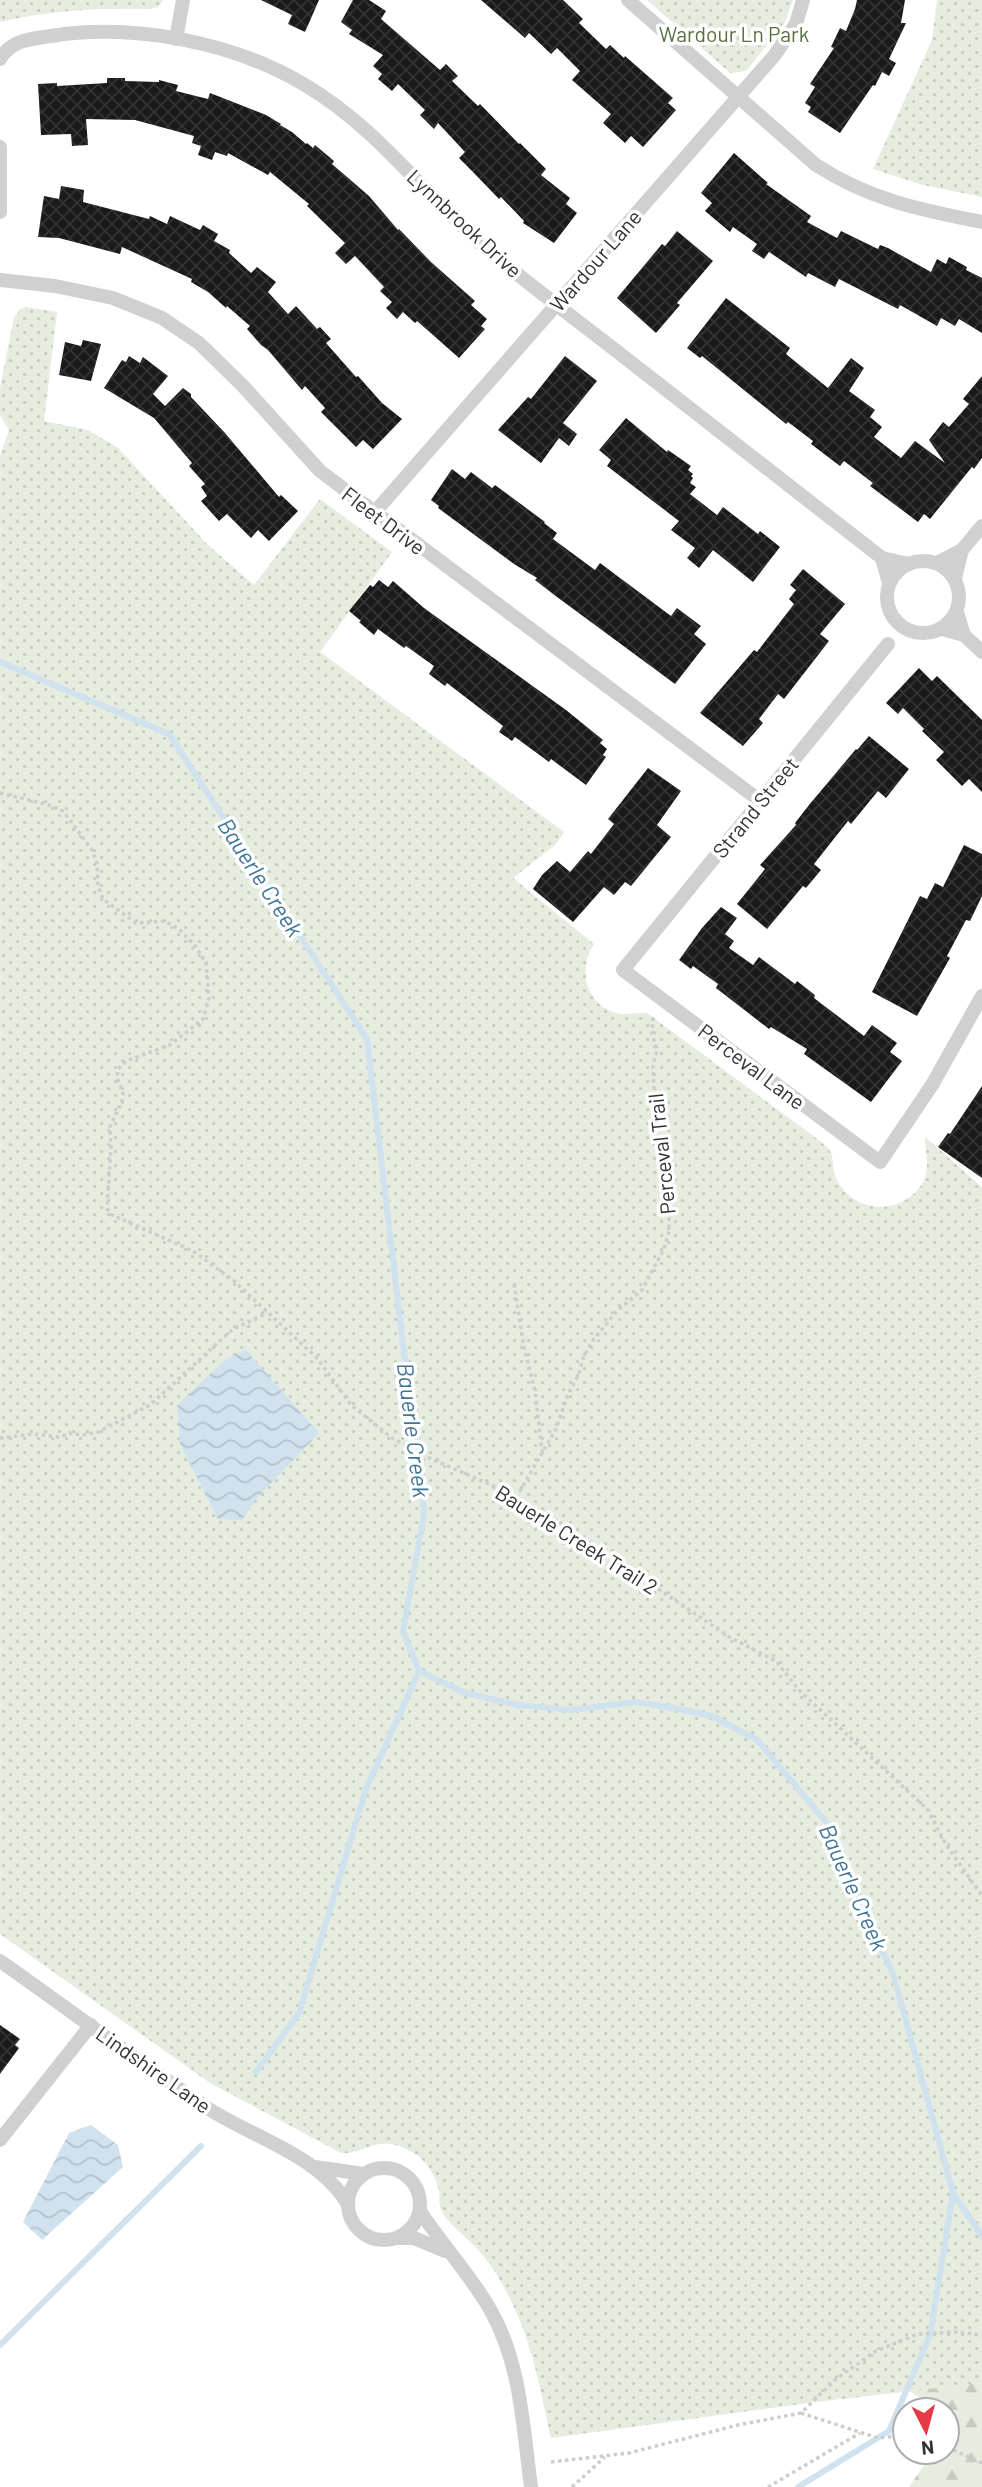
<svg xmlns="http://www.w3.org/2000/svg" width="982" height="2487" font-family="Barlow,sans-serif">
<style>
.grass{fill:url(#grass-dots)}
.forest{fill:url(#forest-firs)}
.water{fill:url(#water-waves)}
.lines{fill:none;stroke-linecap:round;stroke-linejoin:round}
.stream{stroke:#cfe2ee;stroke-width:6}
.building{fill:url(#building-cross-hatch)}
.path{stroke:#cdcdcd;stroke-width:3.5;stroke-dasharray:3.5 3.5;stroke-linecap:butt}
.street{stroke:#d0d0d0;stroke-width:14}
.labels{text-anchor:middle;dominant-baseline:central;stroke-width:7;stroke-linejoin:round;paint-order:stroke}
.park-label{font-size:21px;fill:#56703f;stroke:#fff}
.street-label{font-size:21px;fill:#333;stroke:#fff}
.water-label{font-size:23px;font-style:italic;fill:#3f7597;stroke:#fff}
</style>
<defs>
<pattern id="grass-dots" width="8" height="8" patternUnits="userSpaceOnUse" patternTransform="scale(1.75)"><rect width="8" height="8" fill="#e6ecdf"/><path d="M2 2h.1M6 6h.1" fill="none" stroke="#c6cbc0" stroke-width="1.8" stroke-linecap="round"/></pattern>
<pattern id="forest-firs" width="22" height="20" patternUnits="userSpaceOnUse" patternTransform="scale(1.75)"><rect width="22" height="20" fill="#e6ecdf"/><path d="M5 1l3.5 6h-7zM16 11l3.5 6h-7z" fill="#c6cbc0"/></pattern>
<pattern id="water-waves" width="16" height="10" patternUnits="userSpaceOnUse" patternTransform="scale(1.75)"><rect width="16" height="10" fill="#cfe2ee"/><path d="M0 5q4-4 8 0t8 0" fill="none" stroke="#b2c2cd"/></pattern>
<pattern id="building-cross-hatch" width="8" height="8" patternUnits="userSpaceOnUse" patternTransform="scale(1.75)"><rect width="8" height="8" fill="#1a1a1a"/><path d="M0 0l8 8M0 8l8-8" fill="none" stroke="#333"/></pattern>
</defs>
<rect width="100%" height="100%" fill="#fff"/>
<!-- grass -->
<g class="grass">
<path d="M0 0H163L158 7 150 9C97 8 52 10 0 22Z"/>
<path d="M647 0H793L784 24 746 71 730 73Z"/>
<path d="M937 0H982V197L923 185 873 169 932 40Z"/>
<path d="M26 307 57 312 44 421 88 430 118 448 209 546 254 585 320 499 392 552 320 652 564 832 555 845 513 878 594 944C577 970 586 1007 620 1014 629 1015 638 1012 647 1013L812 1135C818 1140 825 1144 829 1149 834 1156 832 1167 835 1175 845 1204 881 1216 907 1199 934 1180 926 1164 925 1137L982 1187V2383L816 2402 551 2438C537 2373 527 2315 486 2259 474 2243 450 2226 442 2212 438 2206 440 2198 439 2191 436 2174 424 2157 408 2150 376 2133 366 2155 341 2153L210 2083 0 1934V456L9 430 0 415V388L14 318 20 309Z"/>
</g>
<!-- forest -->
<path class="forest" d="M982 2383V2487H909L933 2452H947V2431L953 2422 947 2418V2410H936L910 2391Z"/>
<!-- water -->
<g class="water">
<path d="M245 1349 319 1433 256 1499 242 1520 218 1519 180 1444 177 1405 224 1361Z"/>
<path d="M91 2125 118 2145 123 2167 42 2240 23 2222 69 2133Z"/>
</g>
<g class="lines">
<!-- stream -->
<g class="stream">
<path d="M0 662 169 734 367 1039 403 1345 420 1454 424 1515 403 1631 419 1671 465 1693 518 1705 571 1710 636 1702 668 1707 712 1716 757 1740 827 1823 894 1977 953 2193 982 2236"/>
<path d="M256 2072 299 2013 366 1789 419 1671"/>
<path d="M0 2345 201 2146"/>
<path d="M798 2487 889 2431 930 2335 953 2193"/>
</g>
</g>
<!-- building -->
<g class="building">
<path d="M261 0H319L305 32 288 24 292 15Z"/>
<path d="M353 0H369L386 11 381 19 440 70 446 64 458 76 452 81 478 106 480 104 519 144 520 143 546 169 541 175 570 198 566 204 577 213 554 243 523 223 524 221 501 197 499 199 472 171 459 158 465 152 438 123 434 129 420 115 425 110 398 84 392 91 378 79 382 74 373 66 383 55 349 34 352 30 341 22Z"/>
<path d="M481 0H563L583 19 579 23 606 49 610 45 624 58 625 56 673 98 668 103 676 110 643 147 631 136 625 143 603 123 611 114 572 80 580 71 557 48 551 54 529 33 525 38Z"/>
<path d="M857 0H905L901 23H906L889 59 896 63 889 76 882 72 875 86 873 85 840 133 808 112 811 107 805 103 815 87 810 84 834 48 831 47 840 28 846 31 855 9Z"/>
<path d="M107 78H125V81L159 82V80L178 85 176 91 208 99 210 93 266 115 281 124 280 125 292 132 306 144 307 143 313 148 315 145 334 161 332 164 369 196 398 230 399 229 431 262 475 301 471 305 487 319 481 326 485 329 459 358 417 321 415 323 403 312 397 319 386 308 392 302 380 291 384 287 355 256 346 264 335 253 345 243 307 206 309 204 270 172 268 175 228 153 227 156 215 152 212 160 198 155 201 146 192 143 194 136 135 120 86 119 88 145 72 146 71 134 41 135 38 84 57 83V86L107 83Z"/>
<path d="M734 153 768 183 766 184 811 216 807 222 837 238 841 231 878 249 880 245 888 248 931 272 937 259 946 264 949 257 967 267 966 270 982 278V333L959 319 955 326 941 318 937 326 900 305 898 309 839 279 835 287 808 273 806 277 769 252 764 259 752 251 757 244 733 227 730 232 705 211 712 203 701 193Z"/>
<path d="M61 186 84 190 83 202 149 219 150 216 167 224 170 216 200 230 203 225 218 234 214 241 230 250 229 253 251 273 257 267 276 282 268 292 288 314 296 306 317 329 320 327 331 339 326 343 356 377 358 376 382 403 402 419 373 449 363 440 356 447 321 412 325 408 305 386 302 390 268 350 261 345 247 329 250 326 227 306 226 308 208 292 191 282 192 279 122 247 120 254 59 238 38 237 44 196 59 199Z"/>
<path d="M677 231 713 261 677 303 680 305 656 333 617 298 662 244 665 246Z"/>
<path d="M726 298 790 348 786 354 828 388 851 358 864 368 849 391 875 410 870 417 882 427 874 437 901 458 915 441 945 463 929 440 943 422 949 427 969 404 963 399 982 376V458L974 469 972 467 930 519 924 514 918 522 870 486 873 483 844 461 840 466 811 444 813 441 788 422 786 424 702 356 700 358 687 348Z"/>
<path d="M83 340 101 344 91 381 59 375 65 342 81 346Z"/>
<path d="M129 356 140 363 143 357 168 376 153 394 165 406 183 388 191 394V397L225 433 279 497 281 495 298 511 269 541 258 530 251 538 227 514 219 521 201 501 207 496 201 487 205 484 189 466 192 463 154 418 104 388 122 360 126 362Z"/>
<path d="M565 356 597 381 563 423 577 434 569 446 559 438 541 463 498 430 528 397 531 399Z"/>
<path d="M626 418 667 452 668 450 691 466 688 470 693 474 691 476 693 478 690 483 696 487 690 494 717 515 723 507 758 534 760 531 780 547 753 582 713 550 699 568 687 558 695 548 671 530 679 521 607 466 611 460 599 450Z"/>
<path d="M452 469 465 479 471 472 492 488 495 485 545 522 544 523 557 533 553 539 595 570 600 563 671 616 677 608 701 626 694 634 706 644 675 684 553 594 535 580 537 578 514 564 438 508 439 506 431 500Z"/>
<path d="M803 569 845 604 820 634 829 641 784 699 778 694 759 719 763 723 743 746 700 713 754 650 757 652 794 604 789 599 796 590 790 585Z"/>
<path d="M379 580 388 587 393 581 424 608 566 710 603 740 600 743 607 749 603 755 606 757 586 785 551 759 549 762 515 737 512 741 499 732 503 726 447 683 445 686 429 674 434 666 406 646 404 648 378 629 374 635 359 622 361 621 349 611 370 585 373 587Z"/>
<path d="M919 668 932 681 937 676 982 720V792L969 779 962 786 936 760 944 752 922 731 924 729 903 708 898 714 886 703Z"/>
<path d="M869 736 909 769 886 798 878 791 851 824 848 821 814 864 821 870 806 888 803 886 767 929 737 904 765 869 760 865 796 825 795 823 809 805 856 749 857 750Z"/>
<path d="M648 768 681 791 657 825 671 837 631 886 625 882 614 895 604 887 573 922 533 889 542 875 557 861 570 872 588 851 591 854 614 824 608 819Z"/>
<path d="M964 845 982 854V896L970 921 966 920 947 956 950 958 917 1016 872 992 920 896 927 899 935 883 943 887Z"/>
<path d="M721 907 737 918 725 934 734 941 729 948 753 965 759 957 795 984 797 981 815 995 814 998 864 1036 872 1025 897 1043 890 1052 902 1061 871 1102 804 1054 807 1049 771 1027 769 1029 716 988 718 984 693 966 691 969 679 960 702 928Z"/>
<path d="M982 1086V1178L938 1147 948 1133 950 1134Z"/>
<path d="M0 2025 20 2039 15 2045 19 2048 0 2074Z"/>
</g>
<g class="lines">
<!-- path -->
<g class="path">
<path d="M0 793 46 804 63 811 92 850 97 863 98 886 103 899 136 923 165 921 179 929 196 947 206 963 209 998 203 1019 170 1045 126 1061 118 1069 117 1078 123 1093 122 1101 110 1127 111 1148 107 1208 110 1214 193 1251 234 1281 317 1358 351 1405 392 1438 429 1458 496 1487 556 1520 731 1638 776 1661 799 1690 928 1810 945 1843 982 1896"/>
<path d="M514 1284 524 1347 535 1391 542 1451"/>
<path d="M0 1438 33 1434 60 1437 70 1433 83 1435 98 1432 150 1405 233 1329 267 1313"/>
<path d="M516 1498 556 1429 568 1394 578 1376 584 1356 594 1339 617 1311 642 1290 664 1249 669 1231V1200L665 1174 656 1142 653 1066 657 1050 652 1033 653 1017"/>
<path d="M801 2413 878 2438 905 2435"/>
<path d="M947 2447 982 2463"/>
<path d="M551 2462 629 2453 738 2425 801 2413 836 2379 876 2351 918 2334 956 2332 982 2335"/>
<path d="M572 2487 605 2457"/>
<path d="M768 2487 860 2433"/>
</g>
<!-- street -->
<g class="street">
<path d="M628 0 816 165C870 200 921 210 982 222"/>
<path d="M176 39 183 0"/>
<path d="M0 59C11 40 30 39 51 36 134 23 233 42 305 85 378 128 425 196 488 250 533 288 581 323 628 360 713 426 797 492 882 558"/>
<path d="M0 147V212"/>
<path d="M0 280 55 286 113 298 162 318 199 343 243 386 320 471 759 800"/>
<path d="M374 513 774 56 796 24 803 0"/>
<path d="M962 550 982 526"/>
<circle cx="923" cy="597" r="36"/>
<path d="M937 563 962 550 955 578"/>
<path d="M889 583 882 558 909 564"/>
<path d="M942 629 964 635 957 612"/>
<path d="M964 635 982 652"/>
<path d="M888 644 623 970 880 1162 932 1085 982 996"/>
<path d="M0 1961C70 2010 138 2062 209 2109 256 2139 318 2155 348 2204"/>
<path d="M0 2140 91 2025"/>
<path d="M315 2167 364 2174"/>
<circle cx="384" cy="2204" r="36"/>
<path d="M420 2211C442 2245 471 2275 491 2311 521 2364 523 2428 531 2487"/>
<path d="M399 2238H414L445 2251"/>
</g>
</g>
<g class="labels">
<!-- park labels -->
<g class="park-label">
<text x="734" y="33">Wardour Ln Park</text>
</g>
<!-- street labels -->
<g class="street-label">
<text transform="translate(465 223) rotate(43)">Lynnbrook Drive</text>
<text transform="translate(595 260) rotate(-49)">Wardour Lane</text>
<text transform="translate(384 520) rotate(37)">Fleet Drive</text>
<text transform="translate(755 807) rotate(-51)">Strand Street</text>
<text transform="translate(752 1066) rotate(37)">Perceval Lane</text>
<text transform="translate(661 1154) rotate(-96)">Perceval Trail</text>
<text transform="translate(577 1539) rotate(32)">Bauerle Creek Trail 2</text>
<text transform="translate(154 2069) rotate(35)">Lindshire Lane</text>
</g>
<!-- water labels -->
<g class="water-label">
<text transform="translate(261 877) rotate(57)">Bauerle Creek</text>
<text transform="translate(414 1430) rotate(83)">Bauerle Creek</text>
<text transform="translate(854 1887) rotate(66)">Bauerle Creek</text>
</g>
</g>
<!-- north arrow -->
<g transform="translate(926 2431) rotate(174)"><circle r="33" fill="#ffffff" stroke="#adadad" stroke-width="2"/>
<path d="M0-5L12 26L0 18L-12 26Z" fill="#e63946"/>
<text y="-10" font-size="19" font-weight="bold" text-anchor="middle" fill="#333333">N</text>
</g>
</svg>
